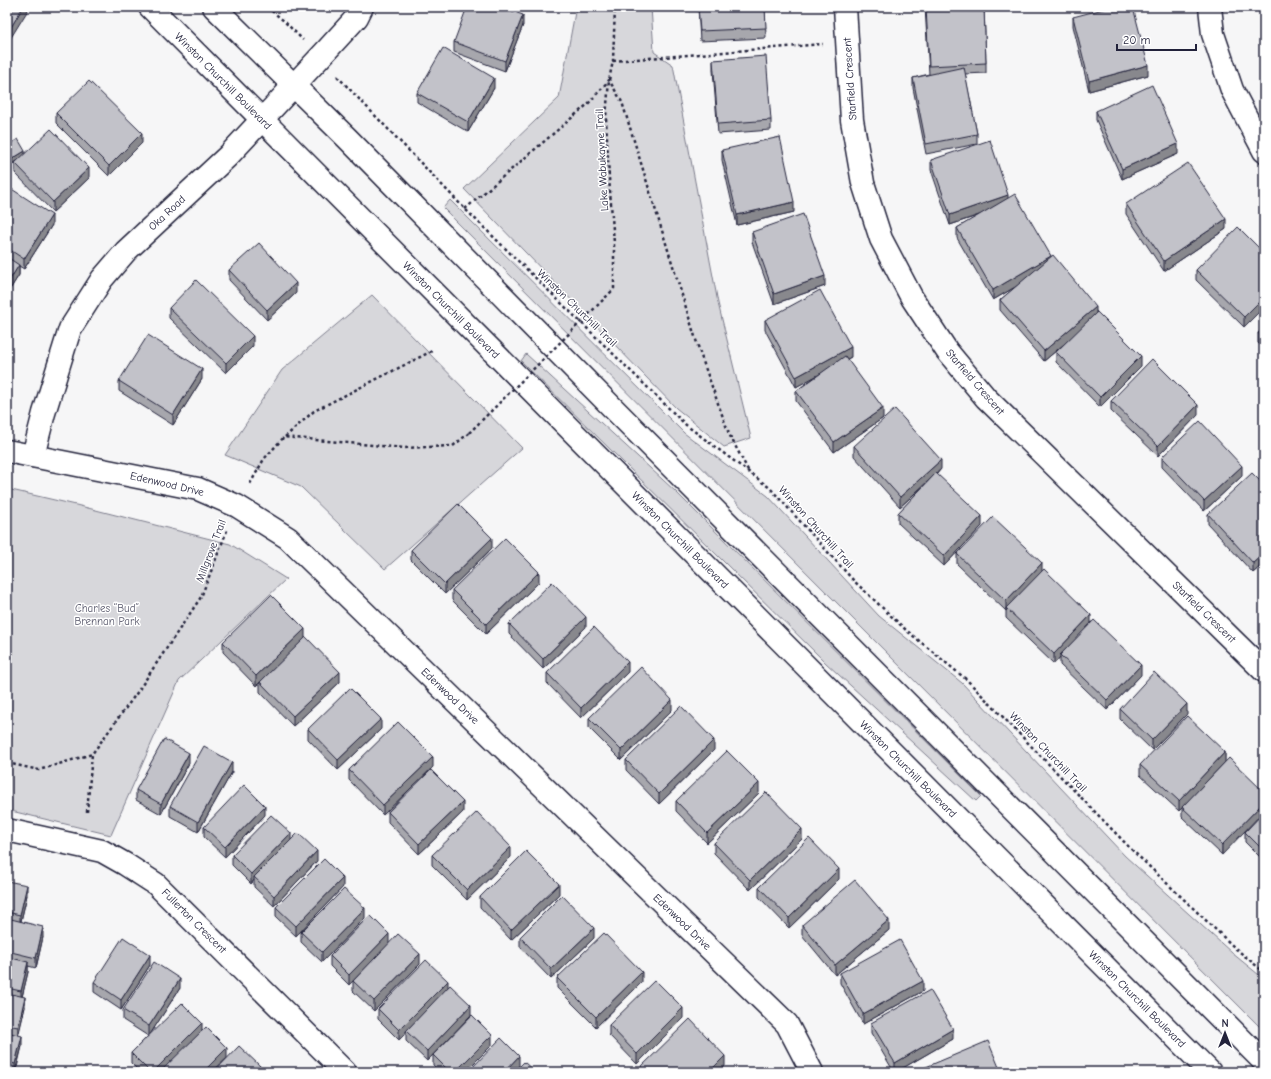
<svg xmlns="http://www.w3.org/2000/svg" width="1271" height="1079" font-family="'Comic Neue',sans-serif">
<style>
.green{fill:#d7d7db;stroke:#7c7c8b}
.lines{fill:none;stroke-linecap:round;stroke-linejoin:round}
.minor-casing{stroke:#22223b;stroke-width:25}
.tertiary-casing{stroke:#22223b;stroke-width:25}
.secondary-casing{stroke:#22223b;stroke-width:25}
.path{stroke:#22223b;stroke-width:2.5;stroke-dasharray:3 3;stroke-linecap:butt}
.minor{stroke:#fff;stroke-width:22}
.tertiary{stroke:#fff;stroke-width:22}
.secondary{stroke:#fff;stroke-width:22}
.path-bridge{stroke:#22223b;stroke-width:2.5;stroke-dasharray:3 3;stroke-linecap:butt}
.wall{fill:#a7a7ad;stroke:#22223b}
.shaded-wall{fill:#88888d;stroke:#22223b}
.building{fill:#c2c2c9;stroke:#22223b}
.labels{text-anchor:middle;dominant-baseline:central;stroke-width:3;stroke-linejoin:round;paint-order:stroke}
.street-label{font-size:11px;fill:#22223b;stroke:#fff}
.park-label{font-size:11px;fill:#58586b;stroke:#fff}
</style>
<rect width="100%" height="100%" fill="#f6f6f7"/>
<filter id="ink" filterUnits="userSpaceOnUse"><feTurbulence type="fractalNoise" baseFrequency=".025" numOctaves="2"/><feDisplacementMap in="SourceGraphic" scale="8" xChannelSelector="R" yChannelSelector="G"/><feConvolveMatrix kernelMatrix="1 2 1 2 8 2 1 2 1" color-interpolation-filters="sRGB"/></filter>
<g filter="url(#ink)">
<!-- green -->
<g class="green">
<path d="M576 7H651L654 52 673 65 718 303 751 438 724 447 676 408 464 189 559 98Z"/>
<path d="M450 200 684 433 768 496 879 616 962 683 1125 856 1232 953 1264 979V1031L443 208Z"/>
<path d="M372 295 522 448 385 569 301 487 225 455 282 370Z"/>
<path d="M526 354 675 491 981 796 976 801 826 663 521 361Z"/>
<path d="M7 489 76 505 230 544 286 579 179 681 111 835 7 810Z"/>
</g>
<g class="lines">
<defs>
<g id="minor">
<path d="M845 7 852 120 863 183 881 239 912 298 947 351 986 398 1264 671"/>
<path d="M1210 7 1213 34 1232 90 1264 151"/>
<path d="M7 830 102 851 125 864 156 884 345 1072"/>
</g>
<g id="tertiary">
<path d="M7 451 198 489 237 506 288 538 787 1024 812 1072"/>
<path d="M33 456 44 413 70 329 102 279 126 251 228 156 325 52 357 17 362 7"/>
</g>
<g id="secondary">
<path d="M150 7 1210 1072"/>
<path d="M214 7 347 138 610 405 1264 1062"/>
</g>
</defs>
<!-- minor casing -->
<use href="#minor" class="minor-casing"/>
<!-- tertiary casing -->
<use href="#tertiary" class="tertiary-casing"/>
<!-- secondary casing -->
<use href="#secondary" class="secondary-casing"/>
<!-- path -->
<g class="path">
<path d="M267 7 284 21 303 40"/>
<path d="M613 61 823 44"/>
<path d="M337 76 465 209 686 425 770 488 854 581 906 630 967 680 1133 851 1235 948 1264 972"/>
<path d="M465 209 588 104 609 80 622 102 701 356 729 434 749 472"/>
<path d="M614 289V243L609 178 606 118 609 80 613 61 615 7"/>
<path d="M285 437 314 411 432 351"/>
<path d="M250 484 264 459 284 437 404 448 453 446 469 433"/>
<path d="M7 763 39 770 92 754 136 694 201 597 228 528"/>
<path d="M87 812 92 754"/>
</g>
<!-- minor -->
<use href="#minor" class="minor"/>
<!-- tertiary -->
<use href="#tertiary" class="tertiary"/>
<!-- secondary -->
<use href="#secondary" class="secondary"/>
<!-- path-bridge -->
<path class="path-bridge" d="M469 433 614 289"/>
</g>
<!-- wall -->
<g class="wall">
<path d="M698 7H765L766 38 700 41Z"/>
<path d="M925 7H984L986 63V73L965 74 977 134V144L926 154 913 88V78L929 74Z"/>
<path d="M1073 17 1148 75 1089 91 1073 26Z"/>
<path d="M523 25 505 71 454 52V42Z"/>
<path d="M713 60 771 120V130L718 134 713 70Z"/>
<path d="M494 88 468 132 417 102V93Z"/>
<path d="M1096 111 1178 154 1122 179 1096 120Z"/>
<path d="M56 113 142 143 109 176 56 123Z"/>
<path d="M7 146 25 153 89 178 53 212 15 173V163L17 161 12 164 7 157Z"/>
<path d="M722 150 794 212 737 225 722 160Z"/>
<path d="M931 160 1008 198 1051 256 1141 366 1100 407 1056 362V352L1064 344 1044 361 1000 310V300L1017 286 993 300 957 238V228L980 215 950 225 931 170Z"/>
<path d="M7 186 52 225 24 269 19 266V275L7 294Z"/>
<path d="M1126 204 1226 229 1164 271 1126 214Z"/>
<path d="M752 232 825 286 774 304 752 242Z"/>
<path d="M1264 253 1244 327 1196 280V270Z"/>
<path d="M229 270 296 293 267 320 229 280Z"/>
<path d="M169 308 253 346 226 373 169 318Z"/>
<path d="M765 320 851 357 847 359 883 418 834 452 796 401V391L820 373 796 387 765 330Z"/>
<path d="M1264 327V348L1258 343V333Z"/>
<path d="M202 379 173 425 119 391V381Z"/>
<path d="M1111 401 1198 415 1158 456 1111 411Z"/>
<path d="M854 446 941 469 937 474 982 526 944 566 898 523V513L929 481 900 507 854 456Z"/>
<path d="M1162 457 1242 476 1204 511 1162 467Z"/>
<path d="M1264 485V563L1253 573 1208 524V514Z"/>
<path d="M492 548 445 594 411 560V550Z"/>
<path d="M957 554 1042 571 1141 675 1107 710 1060 665V657L1054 664 1006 618V610V611L957 564Z"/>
<path d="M539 582 486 634 452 600V590Z"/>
<path d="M509 624 586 627 543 669 509 634Z"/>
<path d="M305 639 340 682 293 726 260 692V683L256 686 223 652V642Z"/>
<path d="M628 672 581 718 547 683V673Z"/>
<path d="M1120 709 1187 714 1152 750 1120 719Z"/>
<path d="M672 710 621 760 589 728V718Z"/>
<path d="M308 729H381L338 770 308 739Z"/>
<path d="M714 750 659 804 626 770V760Z"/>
<path d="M1225 752 1222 855 1182 817V807L1206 783 1179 811 1140 775V765Z"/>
<path d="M189 763 161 814 136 800V790Z"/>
<path d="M433 767 383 815 349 780V770Z"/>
<path d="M232 772 198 832 170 816V806Z"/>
<path d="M759 793 707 843 676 811V801Z"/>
<path d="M388 812H463L419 854 388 822Z"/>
<path d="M1264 812V861L1245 842V832Z"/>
<path d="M265 815 225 857 204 837V827Z"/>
<path d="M802 839 750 890 714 853V843Z"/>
<path d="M291 841 317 861 274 906 254 887V880L251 884 232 865V855Z"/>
<path d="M432 855 511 857 467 900 432 865Z"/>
<path d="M839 879 789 928 759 897V887Z"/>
<path d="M7 881 27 895 21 921 43 937 36 968 28 966V972L22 997 25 1007 18 1035 22 1046 16 1072H7Z"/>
<path d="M343 887 296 936 276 917V907Z"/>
<path d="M559 894 511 940 480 907V897Z"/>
<path d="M370 915 349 985 330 966V956Z"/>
<path d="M365 918 322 962 301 942V932Z"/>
<path d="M802 925 889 930 835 975 802 935Z"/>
<path d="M520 937 594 938 551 979 520 947Z"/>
<path d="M420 964 374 1011 353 991V981Z"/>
<path d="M150 965 121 1010 94 992V982Z"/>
<path d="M840 973 923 991 863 1024 840 983Z"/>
<path d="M557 978 642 982 596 1027 557 988Z"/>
<path d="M180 988 150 1034 202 1030 227 1058 212 1072H140L131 1063V1053L148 1036 123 1020V1010Z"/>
<path d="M448 988 471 1015 427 1061 406 1041V1033L399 1040 378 1019V1009Z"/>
<path d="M683 1018 637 1064 609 1035V1025Z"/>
<path d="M871 1023 953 1039 896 1072H894L871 1033Z"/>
<path d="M492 1045 465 1072H440L433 1065V1055Z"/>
</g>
<!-- shaded-wall -->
<g class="shaded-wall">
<path d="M23 7H28V10L7 44V34Z"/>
<path d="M523 15V25L505 71V61Z"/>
<path d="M1148 65V75L1089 91V81Z"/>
<path d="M494 78V88L468 132V122Z"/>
<path d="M142 133V143L109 176V166Z"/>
<path d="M1178 144V154L1122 179V169Z"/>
<path d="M25 151V156L12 164V159Z"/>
<path d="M89 168V178L53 212V202Z"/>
<path d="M1008 195V205L950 225V215Z"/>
<path d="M794 202V212L737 225V215Z"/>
<path d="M52 215V225L24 269V259Z"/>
<path d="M1226 219V229L1164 271V261Z"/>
<path d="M1051 256V266L993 300V290Z"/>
<path d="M19 265V275L7 294V284Z"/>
<path d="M825 276V286L774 304V294Z"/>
<path d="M296 283V293L267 320V310Z"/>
<path d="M1264 297V307L1244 327V317Z"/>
<path d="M1096 307V317L1044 361V351Z"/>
<path d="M253 336V346L226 373V363Z"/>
<path d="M851 347V357L796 387V377Z"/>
<path d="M1141 356V366L1100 407V397Z"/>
<path d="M202 369V379L173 425V415Z"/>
<path d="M1198 405V415L1158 456V446Z"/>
<path d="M883 408V418L834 452V442Z"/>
<path d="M941 460V469L900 507V497Z"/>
<path d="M1242 466V476L1204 511V501Z"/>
<path d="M982 516V526L944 566V556Z"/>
<path d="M492 538V548L445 594V584Z"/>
<path d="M1264 553V563L1253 573V563Z"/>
<path d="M1042 563V573L1006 608V611V601Z"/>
<path d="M539 572V582L486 634V624Z"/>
<path d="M1091 615V624L1060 655V657L1054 664V654Z"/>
<path d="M586 617V627L543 669V659Z"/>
<path d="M305 629V639L256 686V676Z"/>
<path d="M628 662V672L581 718V708Z"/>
<path d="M1141 665V675L1107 710V700Z"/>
<path d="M340 672V682L293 726V716Z"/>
<path d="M672 700V710L621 760V750Z"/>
<path d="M1187 704V714L1152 750V740Z"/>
<path d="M381 719V729L338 770V760Z"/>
<path d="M714 740V750L659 804V794Z"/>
<path d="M1225 752V762L1179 811V801Z"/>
<path d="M189 753V763L161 814V804Z"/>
<path d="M433 757V767L383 815V805Z"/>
<path d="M232 762V772L198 832V822Z"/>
<path d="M759 783V793L707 843V833Z"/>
<path d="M463 802V812L419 854V844Z"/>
<path d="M1264 802V811L1222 855V845Z"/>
<path d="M265 806V815L225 857V847Z"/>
<path d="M802 829V839L750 890V880Z"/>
<path d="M291 833V843L254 877V880L251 884V874Z"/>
<path d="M511 847V857L467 900V890Z"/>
<path d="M317 851V861L274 906V896Z"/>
<path d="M839 869V879L789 928V918Z"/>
<path d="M343 878V887L296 936V926Z"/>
<path d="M559 884V894L511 940V930Z"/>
<path d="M27 885V895L20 925V915Z"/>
<path d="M365 908V918L322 962V952Z"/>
<path d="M889 920V930L835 975V965Z"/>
<path d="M43 927V937L36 968V958Z"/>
<path d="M594 928V938L551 979V969Z"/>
<path d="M389 934V944L349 985V975Z"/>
<path d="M420 954V964L374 1011V1001Z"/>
<path d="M150 955V965L121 1010V1000Z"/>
<path d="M28 962V972L21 1001V991Z"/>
<path d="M642 972V982L596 1027V1017Z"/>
<path d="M180 979V988L149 1036V1026Z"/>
<path d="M448 981V991L406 1031V1033L399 1040V1030Z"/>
<path d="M923 981V991L863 1024V1014Z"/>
<path d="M25 997V1007L18 1037V1027Z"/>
<path d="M471 1005V1015L427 1061V1051Z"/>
<path d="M683 1008V1018L637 1064V1054Z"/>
<path d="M202 1023V1033L163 1072H153Z"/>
<path d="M953 1029V1039L896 1072H895V1063Z"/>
<path d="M492 1035V1045L465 1072H455Z"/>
<path d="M22 1036V1046L15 1072V1064Z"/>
<path d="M227 1048V1058L212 1072H203Z"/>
<path d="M519 1056V1066L513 1072H504Z"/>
<path d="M725 1056V1066L719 1072H709Z"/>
<path d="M260 1066V1072H254Z"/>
</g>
<!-- building -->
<g class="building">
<path d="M7 7H23L7 34Z"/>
<path d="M467 7H500L523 15 505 61 454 42Z"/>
<path d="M698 7H765L766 28 700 31Z"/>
<path d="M926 7H984L986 63 929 66Z"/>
<path d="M1111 7H1133L1148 65 1089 81 1073 17Z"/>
<path d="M443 48 494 78 468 122 417 93Z"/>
<path d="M766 56 771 120 718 124 713 60Z"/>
<path d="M964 67 977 134 926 144 913 78Z"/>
<path d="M89 81 142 133 109 166 56 113Z"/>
<path d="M1152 85 1178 144 1122 169 1096 111Z"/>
<path d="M51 129 89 168 53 202 15 163Z"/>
<path d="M780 137 794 202 737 215 722 150Z"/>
<path d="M18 139 25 151 12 159 7 152V146Z"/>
<path d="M990 140 1008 195 950 215 931 160Z"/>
<path d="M1188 163 1226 219 1164 261 1126 204Z"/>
<path d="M7 186 52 215 24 259 7 248Z"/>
<path d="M1015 194 1051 256 993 290 957 228Z"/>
<path d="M803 214 825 276 774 294 752 232Z"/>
<path d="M1238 227 1264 253V297L1244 317 1196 270Z"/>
<path d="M259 243 296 283 267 310 229 270Z"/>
<path d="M1053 255 1096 307 1044 351 1000 300Z"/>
<path d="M7 257 19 265 7 284Z"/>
<path d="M196 280 253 336 226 363 169 308Z"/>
<path d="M820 290 851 347 796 377 765 320Z"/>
<path d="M1097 312 1141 356 1100 397 1056 352Z"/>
<path d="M1264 327V339L1258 333Z"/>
<path d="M148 335 202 369 173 415 119 381Z"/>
<path d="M845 356 883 408 834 442 796 391Z"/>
<path d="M1152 359 1198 405 1158 446 1111 401Z"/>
<path d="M895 409 941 460 900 497 854 446Z"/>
<path d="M1200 421 1242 466 1204 501 1162 457Z"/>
<path d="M936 473 982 516 944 556 898 513Z"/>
<path d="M1252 473 1264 485V553L1253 563 1208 514Z"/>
<path d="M458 504 492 538 445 584 411 550Z"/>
<path d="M993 517 1042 563 1006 601 957 554Z"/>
<path d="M505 538 539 572 486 624 452 590Z"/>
<path d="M1044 569 1091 615 1054 654 1006 608Z"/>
<path d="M552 582 586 617 543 659 509 624Z"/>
<path d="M271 595 305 629 256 676 223 642Z"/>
<path d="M1094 620 1141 665 1107 700 1060 655Z"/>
<path d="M594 627 628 662 581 708 547 673Z"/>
<path d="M306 637 340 672 293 716 260 682Z"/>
<path d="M641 667 672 700 621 750 589 718Z"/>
<path d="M1154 672 1187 704 1152 740 1120 709Z"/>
<path d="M350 688 381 719 338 760 308 729Z"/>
<path d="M681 706 714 740 659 794 626 760Z"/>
<path d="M1187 716 1225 752 1179 801 1140 765Z"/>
<path d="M398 722 433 757 383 805 349 770Z"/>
<path d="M164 739 189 753 161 804 136 790Z"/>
<path d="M204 746 232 762 198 822 170 806Z"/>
<path d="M727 751 759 783 707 833 676 801Z"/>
<path d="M1229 758 1264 792V802L1222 845 1182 807Z"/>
<path d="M431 770 463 802 419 844 388 812Z"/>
<path d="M244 785 265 806 225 847 204 827Z"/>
<path d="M766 792 802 829 750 880 714 843Z"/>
<path d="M477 812 511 847 467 890 432 855Z"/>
<path d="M1264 812V851L1245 832Z"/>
<path d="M271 815 291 833 251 874 232 855Z"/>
<path d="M298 833 317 851 274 896 254 877Z"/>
<path d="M809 838 839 869 789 918 759 887Z"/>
<path d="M526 851 559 884 511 930 480 897Z"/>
<path d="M324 859 343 878 296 926 276 907Z"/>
<path d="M855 880 889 920 835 965 802 925Z"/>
<path d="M7 881 27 885 20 915 7 912Z"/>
<path d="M344 889 365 908 322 952 301 932Z"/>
<path d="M562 895 594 928 551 969 520 937Z"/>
<path d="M370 915 389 934 349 975 330 956Z"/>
<path d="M7 918 43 927 36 958 7 951Z"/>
<path d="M604 933 642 972 596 1017 557 978Z"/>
<path d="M398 934 420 954 374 1001 353 981Z"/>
<path d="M123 937 150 955 121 1000 94 982Z"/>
<path d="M900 940 923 981 863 1014 840 973Z"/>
<path d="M7 957 28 962 21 991 7 988Z"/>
<path d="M426 960 448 981 399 1030 378 1009Z"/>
<path d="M154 962 180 979 149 1026 123 1010Z"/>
<path d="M655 980 683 1008 637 1054 609 1025Z"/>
<path d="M450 985 471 1005 427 1051 406 1031Z"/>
<path d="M930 990 953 1029 895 1063 871 1023Z"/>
<path d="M7 993 25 997 18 1027 7 1025Z"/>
<path d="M182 1003 202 1023 153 1072H150L131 1053Z"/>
<path d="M472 1015 492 1035 455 1072H450L433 1055Z"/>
<path d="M690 1019 725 1056 709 1072H643L639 1069Z"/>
<path d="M206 1027 227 1048 203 1072H160Z"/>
<path d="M7 1032 22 1036 15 1064 7 1062Z"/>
<path d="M501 1038 519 1056 504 1072H468Z"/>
<path d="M988 1041 1001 1072H914Z"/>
<path d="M239 1046 260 1066 254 1072H214Z"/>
<path d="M524 1062 535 1072H514Z"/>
<path d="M7 1070 12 1071V1072H7Z"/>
</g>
</g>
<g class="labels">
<!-- street labels -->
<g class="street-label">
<text transform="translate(850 79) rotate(-94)">Starfield Crescent</text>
<text transform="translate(223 81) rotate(45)">Winston Churchill Boulevard</text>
<text transform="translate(602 160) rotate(-93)">Lake Wabukayne Trail</text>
<text transform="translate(167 213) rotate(-43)">Oka Road</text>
<text transform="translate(577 308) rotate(44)">Winston Churchill Trail</text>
<text transform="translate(451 310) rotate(45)">Winston Churchill Boulevard</text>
<text transform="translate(975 382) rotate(49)">Starfield Crescent</text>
<text transform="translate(167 484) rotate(13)">Edenwood Drive</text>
<text transform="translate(816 527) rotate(48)">Winston Churchill Trail</text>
<text transform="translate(680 540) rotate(45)">Winston Churchill Boulevard</text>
<text transform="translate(211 551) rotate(-69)">Millgrove Trail</text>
<text transform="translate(1204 612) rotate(44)">Starfield Crescent</text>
<text transform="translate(450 696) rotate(44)">Edenwood Drive</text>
<text transform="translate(1048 752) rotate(46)">Winston Churchill Trail</text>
<text transform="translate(908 769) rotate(45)">Winston Churchill Boulevard</text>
<text transform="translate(194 921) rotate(45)">Fullerton Crescent</text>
<text transform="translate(682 922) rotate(44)">Edenwood Drive</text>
<text transform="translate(1137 999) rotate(45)">Winston Churchill Boulevard</text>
</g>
<!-- park labels -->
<g class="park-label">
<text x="107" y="608">Charles “Bud”<tspan x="107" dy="13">Brennan Park</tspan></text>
</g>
</g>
<!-- margin -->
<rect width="1271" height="1079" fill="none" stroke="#fff" stroke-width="24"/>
<rect x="12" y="12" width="1247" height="1055" fill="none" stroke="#22223b" stroke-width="1.5" filter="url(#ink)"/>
<!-- north arrow -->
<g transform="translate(1225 1033)" stroke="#ffffff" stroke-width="3" paint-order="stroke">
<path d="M0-3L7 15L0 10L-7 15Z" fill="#22223b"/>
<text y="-6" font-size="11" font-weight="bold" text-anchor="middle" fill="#22223b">N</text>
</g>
<!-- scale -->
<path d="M1117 44v6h79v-6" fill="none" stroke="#22223b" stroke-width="2"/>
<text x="1123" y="44" font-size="12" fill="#22223b" stroke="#ffffff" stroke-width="3" paint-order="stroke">20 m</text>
</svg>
